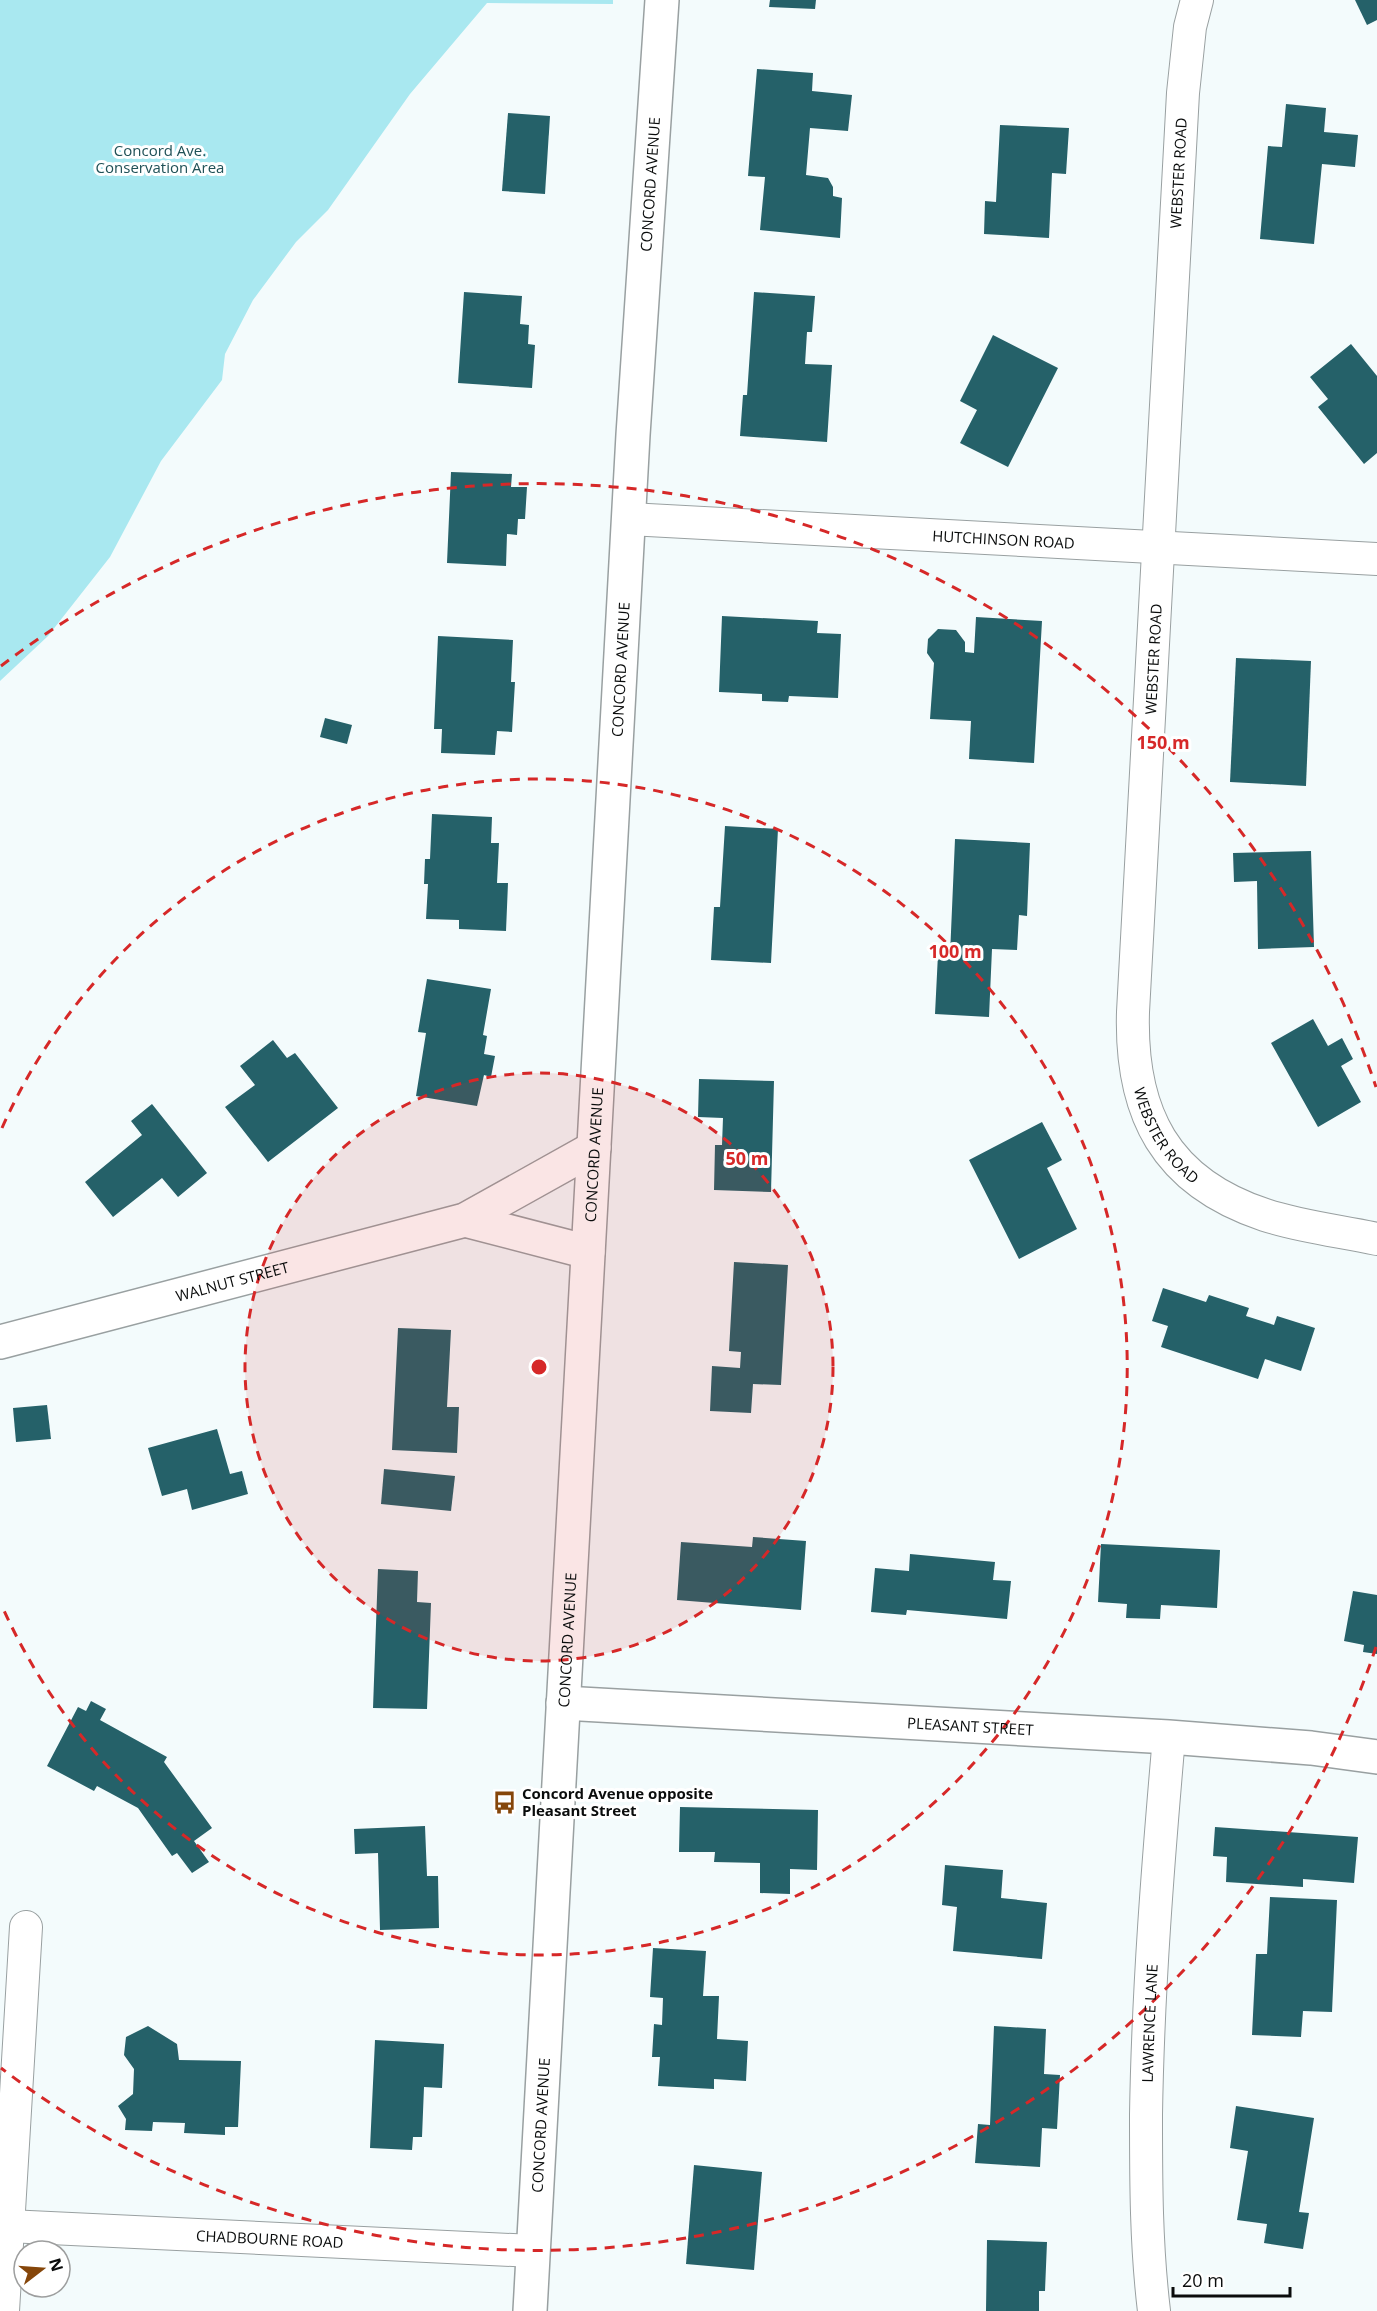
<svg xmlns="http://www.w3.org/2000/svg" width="1377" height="2311" font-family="'Open Sans',sans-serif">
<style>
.green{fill:#a9e8f0}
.building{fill:#256169}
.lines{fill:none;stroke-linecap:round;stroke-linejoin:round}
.street-casing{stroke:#99a0a1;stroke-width:34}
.secondary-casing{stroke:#99a0a1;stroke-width:36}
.street{stroke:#fff;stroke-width:32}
.secondary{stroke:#fff;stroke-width:33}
.ring{fill:none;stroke:#d62828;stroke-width:3;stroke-dasharray:10 8}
.labels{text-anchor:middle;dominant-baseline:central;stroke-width:6;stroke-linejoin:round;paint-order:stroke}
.park-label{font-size:15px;fill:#205157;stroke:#fff}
.street-label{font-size:15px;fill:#0a0c0c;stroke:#fff}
.poi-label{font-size:15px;font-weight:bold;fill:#0a0c0c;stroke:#fff;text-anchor:start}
.centre{fill:#d62828;stroke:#fff;stroke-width:3}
.ring-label{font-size:18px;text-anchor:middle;font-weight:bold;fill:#d62828;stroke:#fff;stroke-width:6;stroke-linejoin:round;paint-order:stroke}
</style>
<rect width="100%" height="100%" fill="#f3fbfc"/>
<!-- green -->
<path class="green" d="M0 0H613V4L487 3 410 94 328 210 296 242 253 300 225 354 222 380 161 461 110 557 48 636 0 681Z"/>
<!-- building -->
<g class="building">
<path d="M770 0H816L815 9 769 7Z"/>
<path d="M1355 0H1377V20L1367 25Z"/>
<path d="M757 69 813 73 812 91 852 95 848 131 810 128 806 175 828 178 833 187V196L842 198 840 238 760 230 765 177 748 176Z"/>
<path d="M1286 104 1326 108 1324 132 1358 135 1355 167 1322 164 1314 244 1260 239 1268 146 1282 147Z"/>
<path d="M508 113 550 116 545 194 502 191Z"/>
<path d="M1000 125 1069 128 1066 174 1052 173 1049 238 984 234 985 201 996 202Z"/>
<path d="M464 292 522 296 520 324 529 325 528 344 535 345 532 388 458 383Z"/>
<path d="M754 292 815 296 812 332H807L805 364 832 365 827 442 740 436 743 395H747Z"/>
<path d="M993 335 1058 368 1008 467 960 443 977 410 960 401Z"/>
<path d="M1351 344 1377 376V453L1364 464 1318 407 1328 399 1310 377Z"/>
<path d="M451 472 512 474 511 487H527L525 519H518L517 535 507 534 506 566 447 563Z"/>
<path d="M722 616 818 621 817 633 841 634 838 698 789 696 788 702 762 701V694L719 692Z"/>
<path d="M976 617 1042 621 1034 763 969 759 971 721 930 719 934 663 927 653 928 639 938 629 956 630 965 642V652L974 653Z"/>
<path d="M438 636 513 640 511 682H515L512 732 497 731 495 755 441 753 442 729H434Z"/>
<path d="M1236 658 1311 661 1306 786 1230 782Z"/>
<path d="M325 718 352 725 347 744 320 737Z"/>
<path d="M432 814 492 817 491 843H499L497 883H508L506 931 459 929V920L426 919 428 884H424L425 859H430Z"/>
<path d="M725 826 778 829 771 963 711 960 714 907H720Z"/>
<path d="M955 839 1030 843 1027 916 1019 915 1017 950 992 949 989 1017 935 1014 938 954 950 955Z"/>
<path d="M1311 851 1314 947 1258 949 1257 881 1234 882 1233 853Z"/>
<path d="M427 979 491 989 483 1035 487 1036 484 1054 495 1056 491 1077 484 1075 477 1106 416 1096 426 1033 418 1032Z"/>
<path d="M1313 1019 1328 1046 1342 1038 1353 1059 1341 1066 1361 1102 1318 1127 1271 1043Z"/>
<path d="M273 1040 287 1058 295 1053 338 1108 268 1162 225 1107 255 1085 240 1066Z"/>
<path d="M699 1079 774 1081 771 1192 714 1190 715 1145H722L723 1118 698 1117Z"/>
<path d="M152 1104 207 1173 178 1197 162 1178 113 1217 85 1182 142 1135 131 1121Z"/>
<path d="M1042 1122 1062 1160 1047 1168 1077 1229 1019 1259 969 1160Z"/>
<path d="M734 1262 788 1265 781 1385 753 1384 751 1413 710 1411 712 1366 740 1368 741 1352 729 1351Z"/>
<path d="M1163 1288 1206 1302 1209 1295 1249 1308 1246 1316 1274 1325 1277 1316 1315 1328 1301 1371 1265 1359 1258 1379 1161 1347 1168 1326 1152 1321Z"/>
<path d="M398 1328 451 1330 447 1407H459L457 1453 392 1450Z"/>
<path d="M47 1405 51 1439 16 1442 13 1408Z"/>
<path d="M217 1429 230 1474 242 1471 248 1494 192 1510 187 1489 162 1496 148 1448Z"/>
<path d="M384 1469 455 1476 451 1511 381 1504Z"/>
<path d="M753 1537 806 1541 801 1610 677 1600 681 1542 752 1547Z"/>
<path d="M1101 1544 1220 1550 1217 1608 1161 1605 1160 1619 1126 1618 1127 1604 1098 1602Z"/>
<path d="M910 1554 995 1562 993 1580 1011 1581 1007 1619 907 1610 906 1615 871 1612 875 1568 909 1571Z"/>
<path d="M378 1569 418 1571 417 1602 431 1603 427 1709 373 1708Z"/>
<path d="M1353 1591 1377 1595V1654L1363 1652 1364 1645 1344 1641Z"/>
<path d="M91 1701 106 1709 100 1720 167 1757 164 1762 212 1828 194 1841 209 1862 192 1873 177 1853 172 1856 138 1808 97 1786 94 1791 47 1766 78 1707 86 1711Z"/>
<path d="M680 1807 818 1810 817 1870 790 1869V1894L760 1893V1863L714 1862 715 1852H679Z"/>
<path d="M425 1826 427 1876H438L439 1928 380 1930 378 1853 355 1854 354 1829Z"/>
<path d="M1215 1827 1358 1837 1354 1883 1303 1879V1887L1226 1882 1227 1857 1213 1856Z"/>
<path d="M945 1865 1003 1870 1001 1898 1047 1903 1042 1959 953 1951 957 1907 942 1905Z"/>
<path d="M1270 1897 1337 1900 1332 2012 1303 2011 1301 2037 1252 2035 1256 1954H1267Z"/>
<path d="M653 1948 706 1951 703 1996H719L717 2039 748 2041 746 2081 714 2079V2089L658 2086 660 2057H652L654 2024 662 2025 663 1998 650 1997Z"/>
<path d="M148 2026 177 2044 179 2060 241 2061 238 2127H225V2135L184 2133 185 2123 153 2122 152 2131 125 2130 126 2119 118 2106 133 2094 134 2069 124 2055 126 2037Z"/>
<path d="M994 2026 1046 2029 1044 2074 1060 2075 1057 2129 1042 2128 1040 2167 975 2163 978 2124 990 2125Z"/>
<path d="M375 2040 444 2044 442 2088 424 2087 422 2137H413L412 2150 370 2148Z"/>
<path d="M1236 2106 1314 2118 1299 2212 1309 2213 1303 2249 1264 2243 1267 2224 1237 2220 1248 2151 1230 2148Z"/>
<path d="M694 2165 762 2172 754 2270 686 2264Z"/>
<path d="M987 2240 1047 2242 1045 2291H1039V2311H986Z"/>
</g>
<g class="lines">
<defs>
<g id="street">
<path id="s1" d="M1197 0 1190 27 1183 93 1133 1012C1130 1113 1165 1182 1265 1215 1301 1227 1340 1231 1377 1239"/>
<path id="s2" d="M629 519 1377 559"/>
<path id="s3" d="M8 2226 533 2251"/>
<path d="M3 2311 26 1927"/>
<path id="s4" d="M1154 2311C1146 2245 1146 2181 1146 2115 1148 1989 1158 1863 1169 1737"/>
</g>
<g id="secondary">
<path d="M465 1220 588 1252"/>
<path id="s5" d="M0 1342 465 1220 594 1148"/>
<path id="s6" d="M563 1703 1169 1737 1311 1748 1377 1757"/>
<path id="s7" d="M530 2311 633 435 662 0"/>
</g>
</defs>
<!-- street casing -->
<use href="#street" class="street-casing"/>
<!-- secondary casing -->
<use href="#secondary" class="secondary-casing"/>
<!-- street -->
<use href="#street" class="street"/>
<!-- secondary -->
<use href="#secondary" class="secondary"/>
</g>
<!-- distance rings -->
<circle cx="539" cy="1367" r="294" fill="#d62828" fill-opacity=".12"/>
<g class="ring">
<circle cx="539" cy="1367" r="294"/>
<path d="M2 1128A588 588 0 1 1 2 1606"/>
<path d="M1376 1647A883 883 0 0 1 1 2068M1 666A883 883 0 0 1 1376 1087"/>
</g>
<!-- icons -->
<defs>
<symbol id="bus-bare" viewBox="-9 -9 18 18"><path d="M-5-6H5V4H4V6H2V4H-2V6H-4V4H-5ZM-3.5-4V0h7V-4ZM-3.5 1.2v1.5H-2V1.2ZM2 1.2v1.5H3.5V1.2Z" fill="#85460a" stroke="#fff" stroke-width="2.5" paint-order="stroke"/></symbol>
</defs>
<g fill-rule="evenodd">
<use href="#bus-bare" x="488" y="1786" width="33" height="33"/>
</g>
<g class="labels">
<!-- park labels -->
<g class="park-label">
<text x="160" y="150">Concord Ave.<tspan x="160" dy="17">Conservation Area</tspan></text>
</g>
<!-- street labels -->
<g class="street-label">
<text transform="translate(1178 173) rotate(-87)">WEBSTER ROAD</text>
<text stroke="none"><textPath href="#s7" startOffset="2130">CONCORD AVENUE</textPath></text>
<text stroke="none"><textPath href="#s2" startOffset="375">HUTCHINSON ROAD</textPath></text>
<text transform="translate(1153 659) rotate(-87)">WEBSTER ROAD</text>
<text stroke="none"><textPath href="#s7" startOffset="1644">CONCORD AVENUE</textPath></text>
<text stroke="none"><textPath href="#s1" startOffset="1146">WEBSTER ROAD</textPath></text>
<text stroke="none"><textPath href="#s7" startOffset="1158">CONCORD AVENUE</textPath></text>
<text stroke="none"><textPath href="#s5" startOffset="240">WALNUT STREET</textPath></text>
<text stroke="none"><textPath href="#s7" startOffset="672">CONCORD AVENUE</textPath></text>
<text stroke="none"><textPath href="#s6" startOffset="408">PLEASANT STREET</textPath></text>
<text stroke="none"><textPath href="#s4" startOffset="288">LAWRENCE LANE</textPath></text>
<text stroke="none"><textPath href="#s7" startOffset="186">CONCORD AVENUE</textPath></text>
<text stroke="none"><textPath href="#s3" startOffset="262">CHADBOURNE ROAD</textPath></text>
</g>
<!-- poi labels -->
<g class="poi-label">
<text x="522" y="1793">Concord Avenue opposite<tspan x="522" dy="17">Pleasant Street</tspan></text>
</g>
</g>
<circle cx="539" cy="1367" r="9" class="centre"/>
<g class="ring-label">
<text x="1163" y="749">150 m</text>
<text x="955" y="958">100 m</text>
<text x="747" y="1165">50 m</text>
</g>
<!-- north arrow -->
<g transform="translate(42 2269) rotate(73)"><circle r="28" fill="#ffffff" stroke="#9d9e9e" stroke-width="1.5"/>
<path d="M0-4.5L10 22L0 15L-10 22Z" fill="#85460a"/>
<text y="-9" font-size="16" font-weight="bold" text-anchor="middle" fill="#0a0c0c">N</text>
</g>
<!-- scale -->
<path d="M1173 2287v9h117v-9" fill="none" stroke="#0a0c0c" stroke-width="3"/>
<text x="1182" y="2287" font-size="18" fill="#0a0c0c" stroke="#ffffff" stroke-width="4.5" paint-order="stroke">20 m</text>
</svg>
